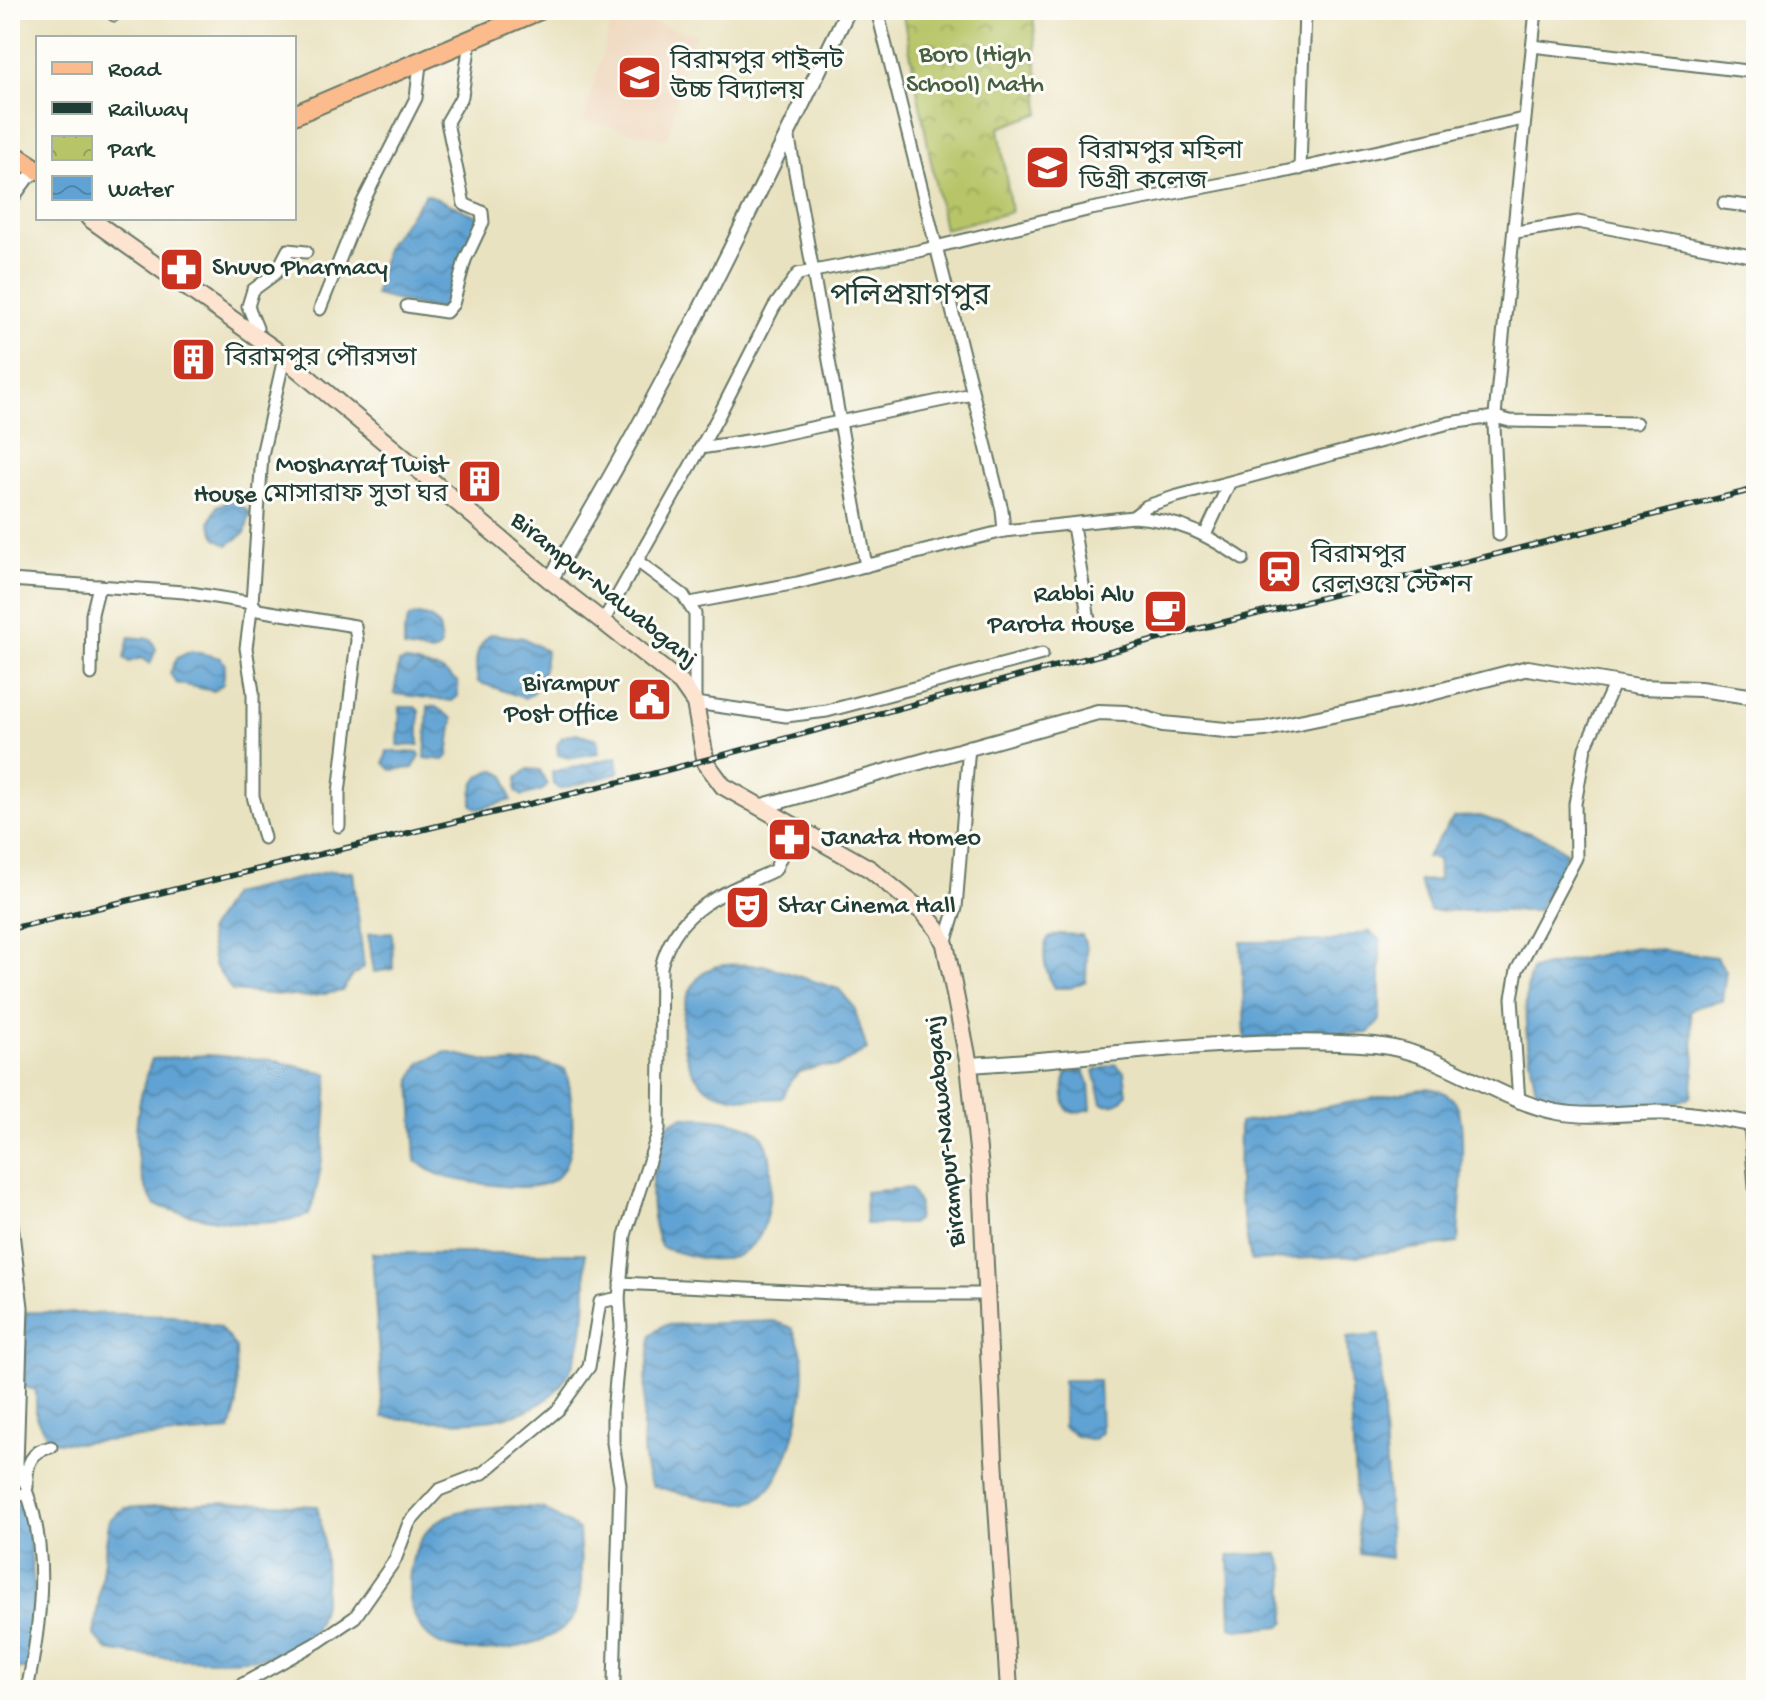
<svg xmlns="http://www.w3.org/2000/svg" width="1766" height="1700" font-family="'Gochi Hand','Noto Sans Bengali',sans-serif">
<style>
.built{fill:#eed6bb}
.park{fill:url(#park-crowns);stroke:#6b814e;stroke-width:2}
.water{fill:url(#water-waves);stroke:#3f7084;stroke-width:2}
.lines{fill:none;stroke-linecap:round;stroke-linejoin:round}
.minor-casing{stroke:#667765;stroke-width:15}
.tertiary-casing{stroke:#667765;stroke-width:18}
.secondary-casing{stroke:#667765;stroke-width:20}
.primary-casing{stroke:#667765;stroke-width:22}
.minor{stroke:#fff;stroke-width:11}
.tertiary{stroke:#fff;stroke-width:14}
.secondary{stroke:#fde4d1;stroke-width:16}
.primary{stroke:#fbbb8c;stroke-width:18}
.rail-casing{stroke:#1f3d34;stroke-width:6}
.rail{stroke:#fdfcf7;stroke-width:3;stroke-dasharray:9;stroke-linecap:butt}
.labels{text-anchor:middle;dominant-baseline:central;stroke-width:6;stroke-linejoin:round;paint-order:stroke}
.park-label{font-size:26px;fill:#455f41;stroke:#fdfcf7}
.poi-label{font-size:26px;fill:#1f3d34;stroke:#fdfcf7;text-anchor:start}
.street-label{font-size:26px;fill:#1f3d34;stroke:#fdfcf7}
.quarter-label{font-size:30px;fill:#1f3d34;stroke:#fdfcf7}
</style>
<defs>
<pattern id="park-crowns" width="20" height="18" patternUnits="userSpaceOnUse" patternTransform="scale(2)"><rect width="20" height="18" fill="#b7c568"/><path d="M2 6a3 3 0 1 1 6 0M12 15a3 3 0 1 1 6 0" fill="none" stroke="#94a156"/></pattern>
<pattern id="water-waves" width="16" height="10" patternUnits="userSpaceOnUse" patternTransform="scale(2)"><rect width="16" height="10" fill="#5fa2d3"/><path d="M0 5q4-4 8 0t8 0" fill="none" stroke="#4e85ac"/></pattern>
</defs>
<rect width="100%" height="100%" fill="#fdfcf7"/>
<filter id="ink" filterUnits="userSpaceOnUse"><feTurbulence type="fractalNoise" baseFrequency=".0125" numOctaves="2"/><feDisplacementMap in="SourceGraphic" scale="16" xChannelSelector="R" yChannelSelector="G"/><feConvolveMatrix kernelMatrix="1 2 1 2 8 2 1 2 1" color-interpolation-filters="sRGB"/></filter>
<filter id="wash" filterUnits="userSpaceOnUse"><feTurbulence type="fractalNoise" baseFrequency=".006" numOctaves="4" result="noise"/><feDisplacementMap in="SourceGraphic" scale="32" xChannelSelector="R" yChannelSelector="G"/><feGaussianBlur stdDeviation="1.8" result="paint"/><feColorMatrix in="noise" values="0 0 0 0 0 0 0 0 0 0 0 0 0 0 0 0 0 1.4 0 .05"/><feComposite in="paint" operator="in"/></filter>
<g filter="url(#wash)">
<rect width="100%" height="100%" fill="#e9e2c0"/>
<!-- built -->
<path class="built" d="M615 10 694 35 667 139 583 121Z"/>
<!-- park -->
<path class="park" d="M902 10H1033L1040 113 999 128 1011 212 944 229Z"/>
<!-- water -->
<g class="water">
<path d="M426 194 480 217 448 308H427L375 295 387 245Z"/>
<path d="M234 499 250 513 245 533 228 545 216 538 210 522 217 506Z"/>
<path d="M418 615C438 617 443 629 440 648L432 653 404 648V632L409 617Z"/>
<path d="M491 634 524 638 546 651 544 669 533 694 524 698 478 682C474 663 475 646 491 634Z"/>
<path d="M129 637 151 639 156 649 150 664 141 658 129 662 124 658Z"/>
<path d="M191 651 221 658 225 665 223 684 213 691 176 683 170 673 177 658Z"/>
<path d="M405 661 441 670 458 682V696L452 701 394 694 399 663Z"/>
<path d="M428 706 436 707 453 719 448 756 444 760 425 758Z"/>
<path d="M400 707H415L419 711V745L398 746Z"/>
<path d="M576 733 597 739 599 753 568 758 558 755 557 745 562 737Z"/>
<path d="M387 751 419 753 420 756 413 768 391 770 384 763Z"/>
<path d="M617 757 619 770 616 774 560 789 553 784 552 772Z"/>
<path d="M528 769 540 770 547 785 543 790 522 796 516 791 517 778Z"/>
<path d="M494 770 505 776 511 800 479 809 472 805C471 787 475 774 494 770Z"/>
<path d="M1480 816 1550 840 1567 853 1538 911H1430L1419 881 1439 880 1438 859 1426 857 1454 817Z"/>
<path d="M331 871 353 872 364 967 350 978 342 991 307 997 232 991 214 964 208 932 231 894Z"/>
<path d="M1369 931 1380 940V1020L1369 1033 1245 1039 1241 942 1331 941Z"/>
<path d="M392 932 393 969 374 972 368 934Z"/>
<path d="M1059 934 1082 935 1087 949 1086 981 1070 988H1055C1046 974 1040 954 1048 938Z"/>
<path d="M1635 947 1716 957 1726 971 1722 1001 1695 1007 1690 1012 1695 1061 1691 1096C1655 1117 1578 1110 1538 1100 1530 1061 1518 1007 1532 969Z"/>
<path d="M763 965 839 989 854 1007 867 1050 836 1067 821 1066 800 1072 792 1079 782 1098C760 1099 729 1101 709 1089 673 1067 672 983 714 967 727 962 748 966 763 965Z"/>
<path d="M446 1052 501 1064 539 1062 565 1069C574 1096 581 1171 547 1183 528 1190 503 1186 485 1184 457 1180 438 1179 416 1161L411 1079 421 1062Z"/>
<path d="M207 1055 273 1060 328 1074C326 1121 325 1170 309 1215 256 1231 207 1221 155 1205 127 1161 134 1107 152 1059Z"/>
<path d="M1115 1064 1124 1071 1127 1093C1122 1103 1113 1107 1102 1103L1094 1071Z"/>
<path d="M1084 1070 1089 1083 1091 1109 1074 1113 1067 1110C1063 1098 1062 1085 1067 1073Z"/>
<path d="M1428 1088C1440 1090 1453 1094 1458 1108 1467 1132 1459 1214 1458 1243L1355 1256 1251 1261 1238 1190 1239 1123Z"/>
<path d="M682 1117C704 1118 735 1119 755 1130 780 1144 771 1210 761 1233 757 1242 743 1254 734 1257 710 1264 685 1254 662 1248 644 1209 651 1164 667 1125Z"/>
<path d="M910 1188 919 1205 917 1220 911 1224H866L865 1192Z"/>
<path d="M585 1253C595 1417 528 1432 383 1417L372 1253Z"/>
<path d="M25 1312 173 1315 219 1327 236 1347 237 1405 230 1431 76 1443 49 1441 36 1417V1390L24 1387Z"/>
<path d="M773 1321 792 1328C798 1341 804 1353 804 1369 804 1405 788 1489 751 1502 735 1507 671 1491 653 1486 633 1462 648 1367 651 1335L664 1325Z"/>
<path d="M1379 1335 1391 1558 1359 1554 1347 1338Z"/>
<path d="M1063 1380H1099L1101 1432 1093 1440 1076 1436 1063 1427Z"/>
<path d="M10 1502 26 1503 35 1598 27 1669H10Z"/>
<path d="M220 1502 317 1506C326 1543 336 1620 300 1645 265 1670 149 1658 107 1650L94 1635 109 1520 124 1508Z"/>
<path d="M504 1506 542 1508 579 1530C580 1556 585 1590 575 1614 559 1649 466 1661 436 1642 398 1619 403 1549 434 1524 453 1508 481 1508 504 1506Z"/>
<path d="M1278 1554 1284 1566 1286 1621 1281 1626 1236 1630 1231 1627 1229 1555Z"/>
</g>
</g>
<g filter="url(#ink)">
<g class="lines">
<defs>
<g id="minor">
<path d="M877 10 1002 510 1004 531"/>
<path d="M10 14 11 10"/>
<path d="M114 15 115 10"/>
<path d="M1532 46 1756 72"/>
<path d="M788 133 866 566"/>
<path d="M1300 169 1305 10"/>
<path d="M10 202 27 179 38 171"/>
<path d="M1724 203 1756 207"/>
<path d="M1516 232 1578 222 1756 257"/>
<path d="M407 306 446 312 453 304 465 260 483 222 482 212 464 204 447 122 462 96 470 42"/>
<path d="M320 309 362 204 416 98 420 64"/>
<path d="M255 336 257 328 248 306 253 290 276 273 288 250 306 252"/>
<path d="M700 448 754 440 972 394"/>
<path d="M1133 517 1147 506 1174 497 1449 423 1495 417 1510 421 1636 423"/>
<path d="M1073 526 1089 620"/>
<path d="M1206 533 1229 484"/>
<path d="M1499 535 1494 425 1536 10"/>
<path d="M637 561 683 595 695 614V703L786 716 827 711 1042 654"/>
<path d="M10 580 184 592 252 603 262 455 284 358"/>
<path d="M252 603 258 610 355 626 357 640 339 793V826"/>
<path d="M252 603 246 648 253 692V796L264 838"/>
<path d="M690 603 797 583 1004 531 1133 517C1179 520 1206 534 1243 559"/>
<path d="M604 620 719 415 774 307 798 274 919 251 1091 209 1279 173 1523 119"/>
<path d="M91 674 92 614 99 586"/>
<path d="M945 944 956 908 969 746"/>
<path d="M10 1064V1107"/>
<path d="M1519 1102 1512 998 1517 970 1576 858 1575 804 1585 748 1615 682"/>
<path d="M1750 1124 1756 1200"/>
<path d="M10 1208 22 1307 17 1465 27 1487"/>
<path d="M620 1283 855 1294H986"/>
<path d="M27 1484C26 1464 31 1451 51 1447"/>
<path d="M10 1498 27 1493C50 1554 40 1627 27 1690"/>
<path d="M614 1682 620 1484 613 1443V1412L621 1327 619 1298 625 1235 659 1130 661 967C676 907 725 893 775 870L794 827"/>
<path d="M232 1690 318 1642 355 1617 395 1560 409 1523 439 1490 483 1473 559 1409 589 1367 600 1302 619 1298"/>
</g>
<g id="tertiary">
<path d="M550 580C662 397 754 203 848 10"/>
<path d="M759 807 1098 712 1126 713 1163 724 1236 731 1265 729 1400 701 1528 668 1638 687 1700 689 1756 697"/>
<path d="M969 1065C1104 1058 1240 1034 1375 1045 1440 1051 1493 1099 1557 1112 1597 1119 1638 1110 1678 1113 1704 1115 1730 1120 1756 1125"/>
</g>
<path id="secondary" d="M89 218 274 349 550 580 681 683 695 703 706 763 723 786 870 869 924 913 938 930 945 944 969 1065 981 1178 994 1459 1009 1690"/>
<g id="primary">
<path d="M294 115 540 10"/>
<path d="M10 152 38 170"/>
</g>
</defs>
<!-- minor casing -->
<use href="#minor" class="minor-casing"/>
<!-- tertiary casing -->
<use href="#tertiary" class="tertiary-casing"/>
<!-- secondary casing -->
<use href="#secondary" class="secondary-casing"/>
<!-- primary casing -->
<use href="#primary" class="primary-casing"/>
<!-- minor -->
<use href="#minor" class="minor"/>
<!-- tertiary -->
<use href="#tertiary" class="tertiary"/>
<!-- secondary -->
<use href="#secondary" class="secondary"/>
<!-- primary -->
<use href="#primary" class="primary"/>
<defs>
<path id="rail" d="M10 929 633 779 1189 631 1756 489"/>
</defs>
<!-- rail casing -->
<use href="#rail" class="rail-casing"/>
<!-- rail -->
<use href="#rail" class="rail"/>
</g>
</g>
<!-- icons -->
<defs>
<symbol id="university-square" viewBox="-11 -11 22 22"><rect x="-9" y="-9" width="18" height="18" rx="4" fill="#c8321e" stroke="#fdfcf7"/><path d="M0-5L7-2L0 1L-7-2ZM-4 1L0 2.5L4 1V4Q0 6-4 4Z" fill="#fff"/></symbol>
<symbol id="pharmacy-square" viewBox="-11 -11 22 22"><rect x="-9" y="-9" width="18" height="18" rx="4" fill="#c8321e" stroke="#fdfcf7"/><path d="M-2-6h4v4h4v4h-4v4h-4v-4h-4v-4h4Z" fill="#fff"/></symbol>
<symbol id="building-square" viewBox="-11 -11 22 22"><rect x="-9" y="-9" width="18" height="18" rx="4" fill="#c8321e" stroke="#fdfcf7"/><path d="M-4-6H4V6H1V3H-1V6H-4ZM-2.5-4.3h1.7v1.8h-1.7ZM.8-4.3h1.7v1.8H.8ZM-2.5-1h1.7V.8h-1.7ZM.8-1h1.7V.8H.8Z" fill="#fff"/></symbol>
<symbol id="station-square" viewBox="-11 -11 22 22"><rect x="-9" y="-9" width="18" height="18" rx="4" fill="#c8321e" stroke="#fdfcf7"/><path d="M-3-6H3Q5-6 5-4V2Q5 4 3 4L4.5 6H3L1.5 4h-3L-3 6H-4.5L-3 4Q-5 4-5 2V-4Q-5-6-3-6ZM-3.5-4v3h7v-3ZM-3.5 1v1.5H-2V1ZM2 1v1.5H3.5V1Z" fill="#fff"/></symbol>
<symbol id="cafe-square" viewBox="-11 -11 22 22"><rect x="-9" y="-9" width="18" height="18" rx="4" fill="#c8321e" stroke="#fdfcf7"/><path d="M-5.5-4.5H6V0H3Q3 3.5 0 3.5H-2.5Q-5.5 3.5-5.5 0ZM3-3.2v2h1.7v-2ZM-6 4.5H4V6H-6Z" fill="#fff"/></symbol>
<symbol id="civic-square" viewBox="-11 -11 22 22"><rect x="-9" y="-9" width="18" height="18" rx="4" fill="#c8321e" stroke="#fdfcf7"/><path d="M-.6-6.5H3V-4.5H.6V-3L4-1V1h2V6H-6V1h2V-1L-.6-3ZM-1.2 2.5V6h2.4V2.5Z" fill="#fff"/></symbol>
<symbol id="theatre-square" viewBox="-11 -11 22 22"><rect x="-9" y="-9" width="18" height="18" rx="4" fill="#c8321e" stroke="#fdfcf7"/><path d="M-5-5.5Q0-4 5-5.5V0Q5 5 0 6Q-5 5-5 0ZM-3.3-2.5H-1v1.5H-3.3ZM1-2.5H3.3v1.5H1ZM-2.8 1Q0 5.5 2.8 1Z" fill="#fff"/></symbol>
</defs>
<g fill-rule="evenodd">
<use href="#university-square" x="614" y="52" width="51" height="51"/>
<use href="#university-square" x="1022" y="142" width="51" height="51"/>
<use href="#pharmacy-square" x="156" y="244" width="51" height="51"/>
<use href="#building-square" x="168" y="334" width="51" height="51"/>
<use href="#building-square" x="454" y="456" width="51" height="51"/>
<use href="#station-square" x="1254" y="546" width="51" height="51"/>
<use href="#cafe-square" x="1140" y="586" width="51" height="51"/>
<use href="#civic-square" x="624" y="674" width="51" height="51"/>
<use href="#pharmacy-square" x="764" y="814" width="51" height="51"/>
<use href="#theatre-square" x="722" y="882" width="51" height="51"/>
</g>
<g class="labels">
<!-- park labels -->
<g class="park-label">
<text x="975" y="56">Boro (High<tspan x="975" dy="30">School) Math</tspan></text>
</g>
<!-- poi labels -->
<g class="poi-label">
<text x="670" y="63">বিরামপুর পাইলট<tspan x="670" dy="30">উচ্চ বিদ্যালয়</tspan></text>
<text x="1079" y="153">বিরামপুর মহিলা<tspan x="1079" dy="30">ডিগ্রী কলেজ</tspan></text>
<text x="212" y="269">Shuvo Pharmacy</text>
<text x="225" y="360">বিরামপুর পৌরসভা</text>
<text x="448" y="466" text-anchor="end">Mosharraf Twist<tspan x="448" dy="30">House মোসারাফ সুতা ঘর</tspan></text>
<text x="1311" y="557">বিরামপুর<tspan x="1311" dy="30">রেলওয়ে স্টেশন</tspan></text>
<text x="1134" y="596" text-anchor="end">Rabbi Alu<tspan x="1134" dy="30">Parota House</tspan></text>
<text x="618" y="685" text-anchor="end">Birampur<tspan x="618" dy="30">Post Office</tspan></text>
<text x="821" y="839">Janata Homeo</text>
<text x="778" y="907">Star Cinema Hall</text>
</g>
<!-- street labels -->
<g class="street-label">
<text transform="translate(603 591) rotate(39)">Birampur-Nawabganj</text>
<text transform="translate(947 1131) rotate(-96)">Birampur-Nawabganj</text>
</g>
<!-- quarter labels -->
<g class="quarter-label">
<text x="910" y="298">পলিপ্রয়াগপুর</text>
</g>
</g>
<!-- margin -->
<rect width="1766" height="1700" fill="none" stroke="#fdfcf7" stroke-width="40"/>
<!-- legend -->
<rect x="36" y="36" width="260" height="184" fill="#fdfcf7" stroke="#a4b0a9" stroke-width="2"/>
<rect x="52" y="62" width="40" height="12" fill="#fbbb8c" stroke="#a4b0a9" stroke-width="2"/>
<text x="108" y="76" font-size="24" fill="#1f3d34">Road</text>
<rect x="52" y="102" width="40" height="12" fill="#1f3d34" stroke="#a4b0a9" stroke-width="2"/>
<text x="108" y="116" font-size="24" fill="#1f3d34">Railway</text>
<rect x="52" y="136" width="40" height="24" fill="url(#park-crowns)" stroke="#a4b0a9" stroke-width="2"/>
<text x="108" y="156" font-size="24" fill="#1f3d34">Park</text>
<rect x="52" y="176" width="40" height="24" fill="url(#water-waves)" stroke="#a4b0a9" stroke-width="2"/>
<text x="108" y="196" font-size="24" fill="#1f3d34">Water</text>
</svg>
